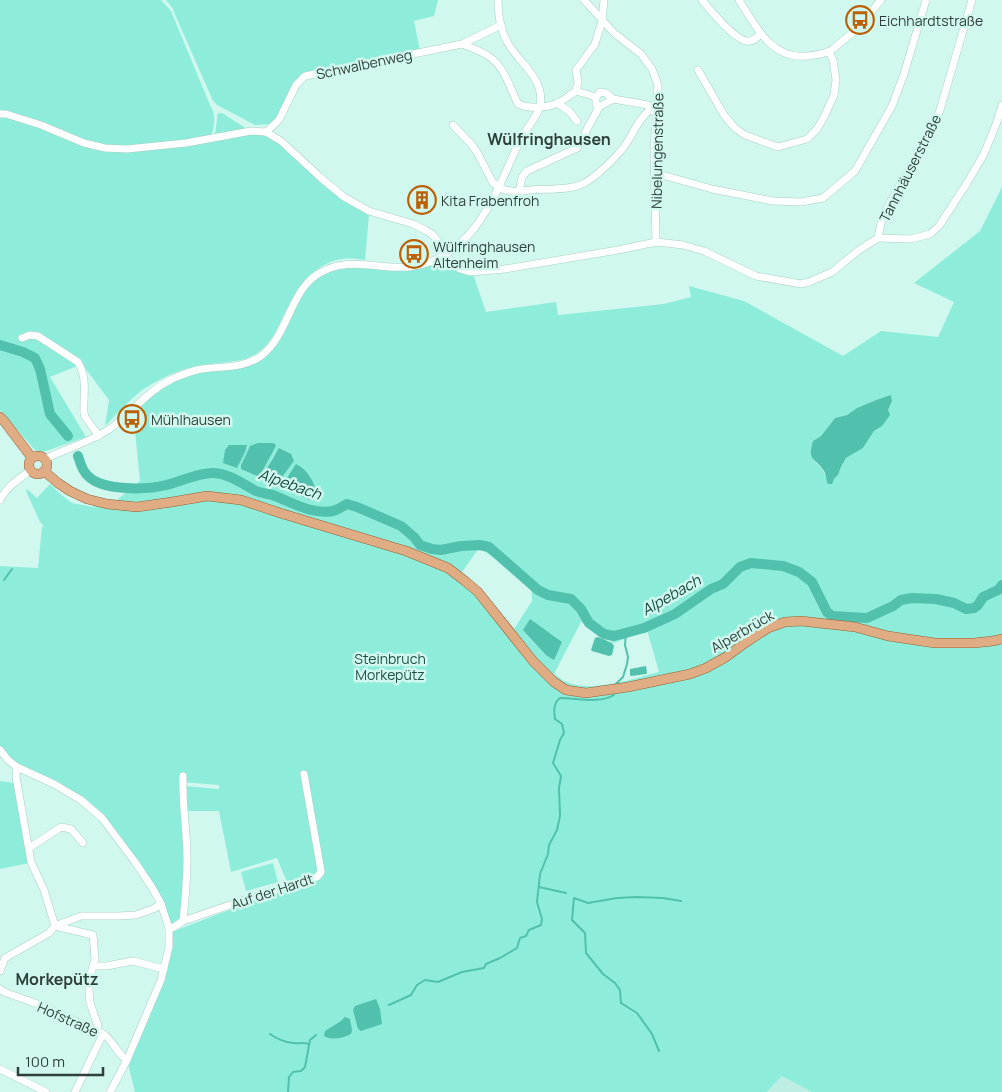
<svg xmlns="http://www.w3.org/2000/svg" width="1002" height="1092" font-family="Manrope,sans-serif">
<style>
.built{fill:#bdede3}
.green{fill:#8eedda;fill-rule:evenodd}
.water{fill:#51c0ac}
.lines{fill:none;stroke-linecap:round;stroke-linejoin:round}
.stream{stroke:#51c0ac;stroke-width:2}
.river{stroke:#51c0ac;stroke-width:10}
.minor-casing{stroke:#a8cfc6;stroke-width:8}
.major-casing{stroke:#946134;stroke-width:10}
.minor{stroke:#fff;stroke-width:7}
.major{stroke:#dfac83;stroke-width:9}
.labels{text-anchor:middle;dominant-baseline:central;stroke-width:5;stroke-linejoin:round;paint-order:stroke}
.poi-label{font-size:14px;fill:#2f3f3b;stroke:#d0f8ef;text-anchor:start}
.street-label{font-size:14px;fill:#2f3f3b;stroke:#d0f8ef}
.park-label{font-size:14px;fill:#215148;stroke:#d0f8ef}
.water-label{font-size:15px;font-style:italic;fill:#17483f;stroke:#d0f8ef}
.quarter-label{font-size:16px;font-weight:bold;fill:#2f3f3b;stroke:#d0f8ef}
</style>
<rect width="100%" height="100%" fill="#d0f8ef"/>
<!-- built -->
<path class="built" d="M782 1076 812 1092H768Z"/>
<!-- green -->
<g class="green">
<path d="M0 0H161L171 11 210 105C216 114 215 126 211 136L126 148 104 146 85 141 0 113Z"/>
<path d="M166 0H438L434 16 414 21 420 51 300 75 278 119 271 124 255 125 217 105 213 101 173 10H174Z"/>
<path d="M219 113H222L247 129 215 135 217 119V115Z"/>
<path d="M0 117H9L108 151 252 134 265 136 275 140 320 180 354 207 369 215 365 260C358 259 350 258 342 259 308 265 295 292 281 321 275 334 268 346 256 354 242 362 226 362 211 364 204 365 196 367 189 368 175 371 152 383 141 391 129 400 116 415 105 426L109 400 82 364 50 377 86 437 43 452H38L33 448 0 410Z"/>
<path d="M1002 187V1092H812L782 1076 767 1092H135L128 1064 165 978C170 963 172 949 172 933L174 931 289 887 277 858 231 872 219 811H186L185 786 219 789V785L180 782 181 810 184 855 183 917 171 924 156 887 135 856 101 813 82 796 55 782 17 764 9 757 0 746V566L38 568 42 527 44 526 40 522 26 491 27 489 37 498 50 484 59 493 72 503 93 507 94 506 107 508 140 481 133 411 165 385 183 377 263 357 299 299 309 285 325 272 344 267 410 269 441 262C452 268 461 274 473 274L486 312 556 302 558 315 664 304 691 297 689 286 744 301 843 356 881 331 938 337 954 302 914 283 980 231ZM891 396 892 401 888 410 882 426 874 431 863 448 846 458 841 467 838 475 834 479 827 483C825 471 822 468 813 460V441L821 436 835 418 847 415 857 408 876 400ZM250 446H276L258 477 241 469V465ZM275 454 294 461 285 472 263 475ZM479 548 531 582 532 601 514 629 462 572ZM581 622 614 643 647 630 659 672C632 679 590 694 564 681 561 679 557 676 554 674Z"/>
<path d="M0 781 14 783 29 863 0 869Z"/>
<path d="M273 863 278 882 246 891 241 872Z"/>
</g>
<!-- water -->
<g class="water">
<path d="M891 395 892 401 888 410 890 415 882 426 874 431 863 448 846 458 841 467 838 475 834 479 832 484H829L827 483C826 479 826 474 824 471 815 457 807 462 813 441L821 436 835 418 847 415 857 408 876 400Z"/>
<path d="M258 443H272L275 444 276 446 259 477 241 469V465L250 446Z"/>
<path d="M229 445H247L245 452 237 468 223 463 225 450Z"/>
<path d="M279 448 291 454 294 461 276 485 263 480V475Z"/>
<path d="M296 464C308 470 313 480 317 493L313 498 310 500 294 493 291 487 287 484 285 481Z"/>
<path d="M530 619 562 642 554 660 546 655 523 630Z"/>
<path d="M598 637 612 643 614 646 612 655 609 656 592 651 591 650 595 638Z"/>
<path d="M646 666 647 673 646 674 631 676 630 675V669Z"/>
<path d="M376 999 380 1009 382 1024 361 1031 358 1029 353 1010 355 1006Z"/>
<path d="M345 1017 350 1019 352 1030 351 1034C343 1038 332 1041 324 1036L325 1031 341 1021Z"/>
</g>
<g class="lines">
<!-- stream -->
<g class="stream">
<path d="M4 580 12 569"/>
<path d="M615 685 623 677 627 664 628 657 625 645 626 633"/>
<path d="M539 887 566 893"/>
<path d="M389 1005 411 995 417 985 425 980 438 982 462 972 484 968 486 964 500 958 517 948 520 938 526 936 529 930 541 925 542 919 537 902 540 874 548 854 549 845 557 830 560 816 559 788 561 776 553 763 560 740 564 733 562 724 555 719C554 712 553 703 560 698 577 698 599 704 614 695"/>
<path d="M270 1034C277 1039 283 1042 293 1043 300 1044 301 1042 309 1044"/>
<path d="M659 1051 652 1034 637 1013 621 1003 620 990 615 983 603 974 586 953 585 933 572 920 574 898 588 903 617 898 637 897 663 898 681 901"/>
<path d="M288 1092 289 1077 293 1072 301 1071 305 1067 310 1040 316 1035"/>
</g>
<!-- river -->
<g class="river">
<path d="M0 345 23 352 35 358 40 369 50 414 68 436"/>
<path d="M78 456C80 462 82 471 88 476 103 491 146 490 166 485 180 482 199 472 214 473 230 474 243 484 256 491 262 494 269 493 275 496 293 503 313 515 333 511 338 510 343 506 347 504L357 507 401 526 414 537 420 545 432 549 441 550 461 546 480 545 489 547 538 590 548 595 571 599 581 609 589 623 604 634 614 636 644 628 675 614 711 589 723 584 740 567 751 563 783 566 799 572 812 582 827 612 832 616 867 618 893 606 901 600 912 598 936 599 954 603 966 609 974 608 978 605 983 597 998 590 1002 585"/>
</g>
<defs>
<g id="minor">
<path d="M584 0 614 33 641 54 652 69 658 85 654 150 656 242"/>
<path d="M702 0C710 10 735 40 747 41 753 42 756 38 761 34"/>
<path d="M739 0C755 25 771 60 807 56 816 55 826 54 833 49L858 28 881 0"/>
<path d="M462 44C470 47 478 50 485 54 504 64 509 86 518 104 529 109 547 108 558 103 564 100 570 95 576 91"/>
<path d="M698 70 724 115 735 128 745 135 778 147 807 139 817 129 824 117 834 95 836 80 833 60 829 52"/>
<path d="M576 91 578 82 576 70 595 44 602 21 604 0"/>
<path d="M576 91 596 97 600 92 606 93 613 99 648 105 650 110 653 111"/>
<path d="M596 97V105L599 107 613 99"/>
<path d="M557 103 569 111 577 121"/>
<path d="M0 114H6L41 125 84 143 105 148 127 149 186 143 251 131 266 132 281 141 321 178 344 197 369 211 413 224 425 230 432 234 440 244 451 262 460 269 470 272 505 269 618 250 656 242 683 245 704 251 756 276 801 284 809 282 832 272 859 250 878 238 881 223 887 208 929 134 940 110 972 0"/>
<path d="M453 125 472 145 478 154 493 183 504 190 519 192 522 177 527 171 577 148 599 107"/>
<path d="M266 132 279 120 296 85 305 76 462 44 501 25"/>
<path d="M655 173 712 189 773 201 801 202 823 198 855 171 892 106 904 74 926 0"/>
<path d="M519 192C535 187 563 192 580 185 594 180 620 154 628 141 634 131 640 117 650 110"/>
<path d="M878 238 911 239 930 234 939 226 967 183 984 154 997 122 1002 105"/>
<path d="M22 338 30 335 38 336 78 362C88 379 83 395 84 413L85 417 99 436"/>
<path d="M45 459C67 448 91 442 111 428 133 412 147 391 172 379 181 375 191 371 201 369 222 366 243 369 261 356 289 335 289 292 318 274 348 255 377 270 409 267 474 259 496 193 519 142 525 129 537 119 540 105 545 80 521 64 509 45 501 32 498 15 498 0"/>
<path d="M0 500C6 487 20 478 31 470"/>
<path d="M0 750 8 760 17 767 54 784 81 800 102 818 135 862 153 889 161 904 169 928V947L161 980 127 1060 110 1092"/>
<path d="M17 767 16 777 31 862 44 890 55 926 93 935 95 959 90 977 89 991 90 1003 98 1026 97 1031"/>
<path d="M29 848 61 827 71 829 83 843"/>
<path d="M183 921C185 901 187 880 187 859 187 831 182 804 183 776"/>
<path d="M169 928 174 927 183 921 268 892 317 877 321 872 320 865 304 774"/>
<path d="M93 966H106L133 961 164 969"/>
<path d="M0 971 5 958 49 933 55 926 81 916H119L136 915 153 909 161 904"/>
<path d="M0 989 4 992 43 1006 103 1034C113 1040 117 1054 127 1060"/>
<path d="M0 1069 46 1092"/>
<path d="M75 1092 103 1034"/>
</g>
<g id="major">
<path d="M0 417 4 421 32 458"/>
<circle cx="38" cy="465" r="9"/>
<path d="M44 471 58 483 70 491 87 499 107 504 137 507 172 502 207 496 241 500 280 513 406 551 448 568 465 581 478 592 533 661 554 682 566 690 586 693 628 687 690 674 706 668 726 657 745 643 768 628 785 622 801 621 855 627 888 636 935 643H974L993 641 1002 639"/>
</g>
</defs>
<!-- minor casing -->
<use href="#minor" class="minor-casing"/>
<!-- major casing -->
<use href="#major" class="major-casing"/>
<!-- minor -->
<use href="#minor" class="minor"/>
<!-- major -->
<use href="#major" class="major"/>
</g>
<!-- icons -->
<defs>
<symbol id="bus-ring" viewBox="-11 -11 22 22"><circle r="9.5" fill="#d0f8ef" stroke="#bb6004" stroke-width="1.5"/><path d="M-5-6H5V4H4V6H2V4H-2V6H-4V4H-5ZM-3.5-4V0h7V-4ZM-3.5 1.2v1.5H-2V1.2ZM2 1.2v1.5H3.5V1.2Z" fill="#bb6004"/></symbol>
<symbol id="building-ring" viewBox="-11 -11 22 22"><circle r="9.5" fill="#d0f8ef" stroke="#bb6004" stroke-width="1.5"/><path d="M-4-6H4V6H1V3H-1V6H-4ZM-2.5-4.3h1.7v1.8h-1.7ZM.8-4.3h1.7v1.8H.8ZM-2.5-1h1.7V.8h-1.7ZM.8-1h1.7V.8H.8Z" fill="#bb6004"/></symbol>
</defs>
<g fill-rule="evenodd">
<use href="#bus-ring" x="844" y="4" width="32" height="32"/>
<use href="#building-ring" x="406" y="184" width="32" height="32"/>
<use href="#bus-ring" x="398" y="238" width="32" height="32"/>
<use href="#bus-ring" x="116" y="403" width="32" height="32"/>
</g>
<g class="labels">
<!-- poi labels -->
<g class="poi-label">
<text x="879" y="20">Eichhardtstraße</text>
<text x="441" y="200">Kita Frabenfroh</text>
<text x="433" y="246">Wülfringhausen<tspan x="433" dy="16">Altenheim</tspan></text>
<text x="151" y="419">Mühlhausen</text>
</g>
<!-- street labels -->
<g class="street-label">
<text transform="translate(364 64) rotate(-12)">Schwalbenweg</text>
<text transform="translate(657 151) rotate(-89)">Nibelungenstraße</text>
<text transform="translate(910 168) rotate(-63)">Tannhäuserstraße</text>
<text transform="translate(742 631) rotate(-30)">Alperbrück</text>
<text transform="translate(272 891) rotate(-18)">Auf der Hardt</text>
<text transform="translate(68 1019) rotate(24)">Hofstraße</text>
</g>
<!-- park labels -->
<g class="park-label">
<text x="390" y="658">Steinbruch<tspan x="390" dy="16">Morkepütz</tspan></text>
</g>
<!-- water labels -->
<g class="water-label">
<text transform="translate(290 484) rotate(19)">Alpebach</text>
<text transform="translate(671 595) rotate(-30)">Alpebach</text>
</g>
<!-- quarter labels -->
<g class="quarter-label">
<text x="549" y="139">Wülfringhausen</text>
<text x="57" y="979">Morkepütz</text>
</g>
</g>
<!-- scale -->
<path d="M18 1067v8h85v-8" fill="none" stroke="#2f3f3b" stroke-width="2.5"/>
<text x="25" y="1067" font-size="15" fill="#2f3f3b" stroke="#d0f8ef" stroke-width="4" paint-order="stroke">100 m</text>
</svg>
